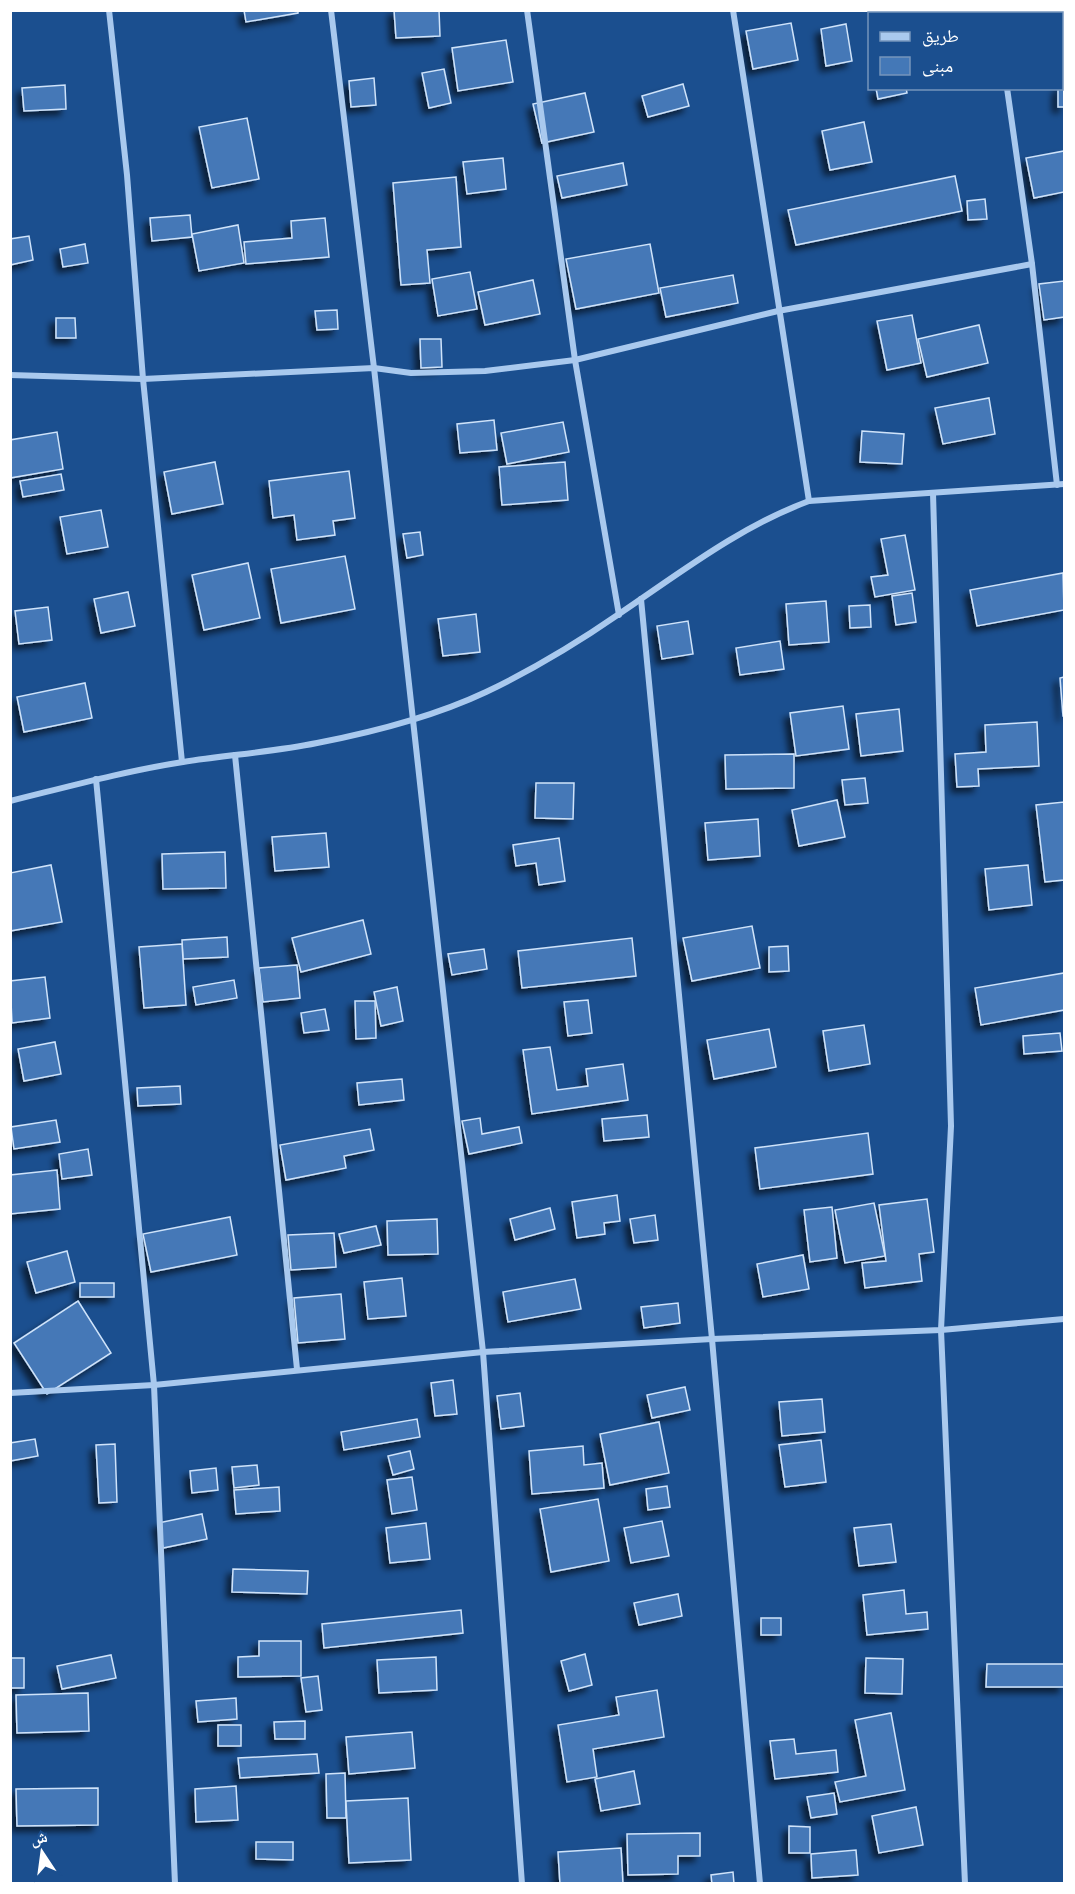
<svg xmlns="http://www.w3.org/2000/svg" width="1075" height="1894" font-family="Helvetica,'Noto Naskh Arabic',sans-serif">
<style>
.building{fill:#4478b7;stroke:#cfe3fa;stroke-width:1.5;filter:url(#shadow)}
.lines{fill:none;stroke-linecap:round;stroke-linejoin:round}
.minor{stroke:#a9c9ee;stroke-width:6}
</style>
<defs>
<filter id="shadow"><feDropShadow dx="-5.5" dy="5.5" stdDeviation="3" flood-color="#0009"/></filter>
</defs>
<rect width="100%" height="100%" fill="#1b4f8f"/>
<!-- building -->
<g class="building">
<path d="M244 10H298V13L246 22Z"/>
<path d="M394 10H439L440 36 396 38Z"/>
<path d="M791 23 798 60 753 69 746 31Z"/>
<path d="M846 24 852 61 826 66 821 29Z"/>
<path d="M506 40 513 82 458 91 452 48Z"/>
<path d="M444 69 451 103 429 108 422 73Z"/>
<path d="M1062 70H1064V107H1058V88H1062Z"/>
<path d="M374 78 376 105 351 107 349 81Z"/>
<path d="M683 84 689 106 648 117 642 96Z"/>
<path d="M65 85 66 109 24 111 22 88Z"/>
<path d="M876 88H906L907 93 878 99Z"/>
<path d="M585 93 594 132 542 143 533 104Z"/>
<path d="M247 118 259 179 212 188 199 127Z"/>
<path d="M864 122 872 162 830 170 822 131Z"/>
<path d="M1064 151V192L1034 198 1026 158Z"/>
<path d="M503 158 506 189 467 194 463 162Z"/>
<path d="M623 163 627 185 562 198 557 176Z"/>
<path d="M955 176 962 211 796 245 788 210Z"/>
<path d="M456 177 461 247 427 250 430 283 401 285 393 183Z"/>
<path d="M985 199 987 219 968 220 967 201Z"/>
<path d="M190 215 192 237 152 241 150 218Z"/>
<path d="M325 218 329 257 246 264 244 242 292 238 291 221Z"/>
<path d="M238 225 244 263 199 271 192 234Z"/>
<path d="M29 236 33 260 10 265V239Z"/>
<path d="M85 244 88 263 63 267 60 249Z"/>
<path d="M650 244 659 293 576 309 566 259Z"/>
<path d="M470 272 477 309 438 316 432 279Z"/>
<path d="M733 275 738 303 666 317 660 288Z"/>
<path d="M533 280 540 314 485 325 478 292Z"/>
<path d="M1064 281V317L1044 320 1039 284Z"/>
<path d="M337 310 338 329 317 330 315 311Z"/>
<path d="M912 315 921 363 887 370 877 321Z"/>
<path d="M56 318H75L76 338H56Z"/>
<path d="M979 325 988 363 927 377 918 339Z"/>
<path d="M420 339H441L442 367 421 368Z"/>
<path d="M989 398 995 434 943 444 935 408Z"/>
<path d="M494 420 497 450 460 453 457 424Z"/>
<path d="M563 422 569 452 507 464 501 433Z"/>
<path d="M862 431 904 434 902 464 860 462Z"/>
<path d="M57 432 63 469 10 478V440Z"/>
<path d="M215 462 223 504 172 514 164 472Z"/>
<path d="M565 462 568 500 502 505 499 467Z"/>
<path d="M349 471 355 518 333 521 335 535 297 540 294 515 273 518 269 481Z"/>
<path d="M61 474 64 490 23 497 20 481Z"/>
<path d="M101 510 108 547 67 554 60 517Z"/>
<path d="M420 532 423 555 407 558 403 534Z"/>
<path d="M905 535 915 590 875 597 871 577 888 575 881 539Z"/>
<path d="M345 556 355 609 281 623 271 569Z"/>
<path d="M248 563 260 618 204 630 192 575Z"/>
<path d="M1063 573 1064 610 977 626 970 590Z"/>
<path d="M128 592 135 626 101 633 94 599Z"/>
<path d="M912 593 916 622 896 625 892 596Z"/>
<path d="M826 601 829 642 789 645 786 604Z"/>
<path d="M870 605 871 627 850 628 849 606Z"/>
<path d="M48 607 52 640 19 644 15 611Z"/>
<path d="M476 614 480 652 443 656 438 619Z"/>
<path d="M688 621 693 654 662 659 657 626Z"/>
<path d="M780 641 784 669 740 675 736 648Z"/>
<path d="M1064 677V716H1063L1060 678Z"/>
<path d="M85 683 92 718 24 732 17 697Z"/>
<path d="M843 706 849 749 796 756 790 713Z"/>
<path d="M899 709 903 751 861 756 856 714Z"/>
<path d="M1037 722 1039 766 978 769 979 786 957 787 955 754 986 752 985 725Z"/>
<path d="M794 754V788L726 789 725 755Z"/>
<path d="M865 778 868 803 845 805 842 780Z"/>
<path d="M536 783H574L573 819 535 818Z"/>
<path d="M837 800 845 837 799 846 792 810Z"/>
<path d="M1064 802V880L1045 882 1036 805Z"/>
<path d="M758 819 760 856 708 860 705 823Z"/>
<path d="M326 833 329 867 275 871 272 837Z"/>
<path d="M559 838 565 881 539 885 536 863 516 866 513 845Z"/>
<path d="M225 852 226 888 163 889 162 854Z"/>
<path d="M51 865 62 922 10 931V873Z"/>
<path d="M1028 865 1032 905 989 910 985 869Z"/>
<path d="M363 920 371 954 301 972 292 938Z"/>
<path d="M752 926 760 968 692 981 683 938Z"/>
<path d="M227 937 228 957 183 959 182 940Z"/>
<path d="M632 938 636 976 522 988 518 951Z"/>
<path d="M182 944 186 1005 144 1008 139 947Z"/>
<path d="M788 946 789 971 769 972V947Z"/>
<path d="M484 949 487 969 452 975 448 954Z"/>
<path d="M297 965 300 998 263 1002 259 968Z"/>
<path d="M1064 973V1010L981 1025 975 988Z"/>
<path d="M45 977 50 1018 12 1023 10 981Z"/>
<path d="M234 980 237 998 196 1005 193 987Z"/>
<path d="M397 987 403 1021 381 1026 374 992Z"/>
<path d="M588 1000 592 1033 568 1036 564 1002Z"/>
<path d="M355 1001H375L376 1038 356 1039Z"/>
<path d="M325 1009 329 1030 304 1033 301 1013Z"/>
<path d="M864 1025 870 1064 829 1071 823 1031Z"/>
<path d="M769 1029 776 1067 714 1079 707 1040Z"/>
<path d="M1060 1033 1062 1051 1024 1054 1023 1036Z"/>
<path d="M55 1042 61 1074 24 1081 18 1049Z"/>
<path d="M550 1047 557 1090 588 1086 586 1069 623 1064 628 1100 532 1114 523 1050Z"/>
<path d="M402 1079 404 1100 359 1105 357 1083Z"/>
<path d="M180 1086 181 1104 138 1106 137 1088Z"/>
<path d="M647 1115 649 1137 604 1141 602 1119Z"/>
<path d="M480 1118 482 1134 519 1127 522 1143 469 1154 462 1121Z"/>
<path d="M56 1120 60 1142 14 1149 11 1127Z"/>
<path d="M370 1129 374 1150 344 1156 346 1168 286 1180 280 1145Z"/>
<path d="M868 1133 873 1174 760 1189 755 1148Z"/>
<path d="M88 1149 92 1175 62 1179 59 1154Z"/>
<path d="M57 1170 60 1209 10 1214V1175Z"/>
<path d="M617 1195 620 1221 604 1223 605 1234 577 1238 572 1202Z"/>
<path d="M927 1199 934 1252 919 1254 922 1281 865 1288 862 1263 886 1261 879 1205Z"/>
<path d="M874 1203 885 1256 845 1263 835 1210Z"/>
<path d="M832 1207 837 1258 810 1262 804 1210Z"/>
<path d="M550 1208 555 1229 515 1240 510 1219Z"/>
<path d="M655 1215 658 1240 634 1243 630 1219Z"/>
<path d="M230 1217 237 1255 151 1272 143 1234Z"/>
<path d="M437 1219 438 1254 388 1255 387 1221Z"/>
<path d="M376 1226 381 1245 344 1253 339 1234Z"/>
<path d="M334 1233 336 1267 291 1270 288 1235Z"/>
<path d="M67 1251 75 1282 36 1293 27 1262Z"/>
<path d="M803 1255 809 1289 763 1297 757 1264Z"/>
<path d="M402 1278 406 1316 368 1319 364 1282Z"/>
<path d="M575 1279 581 1309 508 1322 503 1292Z"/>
<rect x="80" y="1283" width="34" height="14"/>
<path d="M341 1294 345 1339 298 1343 294 1298Z"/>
<path d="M78 1301 111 1353 47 1394 14 1343Z"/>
<path d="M678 1303 680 1323 644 1328 641 1307Z"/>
<path d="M453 1380 457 1414 435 1416 431 1383Z"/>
<path d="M685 1387 690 1410 652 1418 647 1395Z"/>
<path d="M520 1393 524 1426 501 1429 497 1396Z"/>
<path d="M822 1399 825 1432 782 1436 779 1402Z"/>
<path d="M417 1419 420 1437 344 1450 341 1432Z"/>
<path d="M659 1422 669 1473 610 1485 600 1434Z"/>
<path d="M35 1439 38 1456 10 1461V1443Z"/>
<path d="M821 1440 826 1482 785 1487 779 1445Z"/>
<path d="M115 1444 117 1502 99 1503 96 1445Z"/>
<path d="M583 1446 584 1465 602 1463 604 1488 532 1494 529 1451Z"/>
<path d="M410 1451 414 1469 393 1475 388 1456Z"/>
<path d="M257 1465 259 1485 234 1488 232 1467Z"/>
<path d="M216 1468 218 1490 192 1493 190 1471Z"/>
<path d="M412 1477 417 1510 392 1514 387 1480Z"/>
<path d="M667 1486 670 1507 648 1510 646 1489Z"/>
<path d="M279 1487 280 1511 236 1514 234 1490Z"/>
<path d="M598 1499 609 1561 551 1572 540 1509Z"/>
<path d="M202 1514 207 1539 163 1548 158 1523Z"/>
<path d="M662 1521 669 1556 631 1563 624 1528Z"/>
<path d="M426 1523 430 1559 390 1563 386 1528Z"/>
<path d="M891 1524 896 1562 859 1566 854 1528Z"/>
<path d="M233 1569 308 1571 307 1594 232 1592Z"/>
<path d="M904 1590 906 1614 927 1612 928 1629 867 1635 863 1595Z"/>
<path d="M678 1594 682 1616 639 1625 634 1603Z"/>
<path d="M461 1610 463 1633 324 1648 322 1624Z"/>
<rect x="761" y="1618" width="20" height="17"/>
<path d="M259 1641H301V1676L238 1677V1657L259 1656Z"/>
<path d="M585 1654 592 1685 569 1691 561 1661Z"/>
<path d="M111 1655 116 1678 62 1689 57 1666Z"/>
<path d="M436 1657 437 1690 379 1693 377 1660Z"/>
<rect x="10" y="1658" width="14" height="30"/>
<path d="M866 1658 903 1659 902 1694 865 1693Z"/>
<path d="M987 1664H1064V1687H986Z"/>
<path d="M318 1676 322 1710 306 1712 301 1678Z"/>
<path d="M657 1690 664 1737 593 1749 597 1777 567 1782 558 1725 619 1715 616 1697Z"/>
<path d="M88 1693 89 1731 17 1733 16 1695Z"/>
<path d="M236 1698 237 1719 198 1722 196 1701Z"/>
<path d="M891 1713 905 1790 840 1802 835 1782 866 1776 855 1720Z"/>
<path d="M305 1721V1739H275L274 1722Z"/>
<rect x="218" y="1725" width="23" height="21"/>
<path d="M412 1732 415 1768 349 1774 346 1737Z"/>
<path d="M794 1739 796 1754 836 1750 838 1772 775 1779 770 1741Z"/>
<path d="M317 1754 319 1773 240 1778 238 1758Z"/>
<path d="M634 1771 640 1804 601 1811 595 1779Z"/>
<path d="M345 1773 346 1818H327L326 1774Z"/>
<path d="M236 1786 238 1820 196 1822 195 1789Z"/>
<path d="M98 1788V1825L17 1826 16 1789Z"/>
<path d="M834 1793 837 1814 811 1818 807 1797Z"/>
<path d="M408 1798 411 1860 349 1863 346 1801Z"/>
<path d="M916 1807 923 1845 879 1853 872 1816Z"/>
<path d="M789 1826 810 1827V1853H789Z"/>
<path d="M700 1833V1856H678V1874L628 1875 627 1834Z"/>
<path d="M256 1842H293V1860L256 1859Z"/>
<path d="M621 1848 623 1884H560L558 1852Z"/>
<path d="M856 1850 858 1875 812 1878 811 1854Z"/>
<path d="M733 1872 734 1884H712L711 1875Z"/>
</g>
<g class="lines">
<!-- minor -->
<g class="minor">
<path d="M109 10 127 175 143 379 182 762"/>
<path d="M331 10 374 368 483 1352 522 1884"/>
<path d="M527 10 575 360 619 615"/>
<path d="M733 10 809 501"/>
<path d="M996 10V14"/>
<path d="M1007 88 1032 264 1057 485"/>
<path d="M10 375 143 379 374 368 411 373 485 371 575 360 778 311 1032 264"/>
<path d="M933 493 951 1126 941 1330 965 1884"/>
<path d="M641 599 712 1339 760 1884"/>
<path d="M235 755 297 1369"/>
<path d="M96 779 154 1385 175 1884"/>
<path d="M10 801C67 787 125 771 183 762 227 755 273 752 317 743 374 732 433 717 486 692 532 670 577 643 619 614 680 573 739 527 809 501L1064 484"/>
<path d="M10 1393 154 1385 483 1352 712 1339 941 1330 1064 1319"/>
</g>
</g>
<!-- border -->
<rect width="1075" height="1894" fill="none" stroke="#ffffff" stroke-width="24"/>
<!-- legend -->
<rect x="868" y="12" width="195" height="78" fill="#1b4f8f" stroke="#7695bc" stroke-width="1.5"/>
<rect x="880" y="32" width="30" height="9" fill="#a9c9ee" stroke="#7695bc" stroke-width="1.5"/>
<text x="922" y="42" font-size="18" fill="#ffffff">طريق</text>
<rect x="880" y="57" width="30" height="18" fill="#4478b7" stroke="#7695bc" stroke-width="1.5"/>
<text x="922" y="72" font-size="18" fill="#ffffff">مبنى</text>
<!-- north arrow -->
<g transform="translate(42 1852) rotate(347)" stroke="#1b4f8f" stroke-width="4.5" paint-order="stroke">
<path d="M0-4.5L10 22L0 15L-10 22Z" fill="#ffffff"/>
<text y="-9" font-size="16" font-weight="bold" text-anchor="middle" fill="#ffffff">ش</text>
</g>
</svg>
